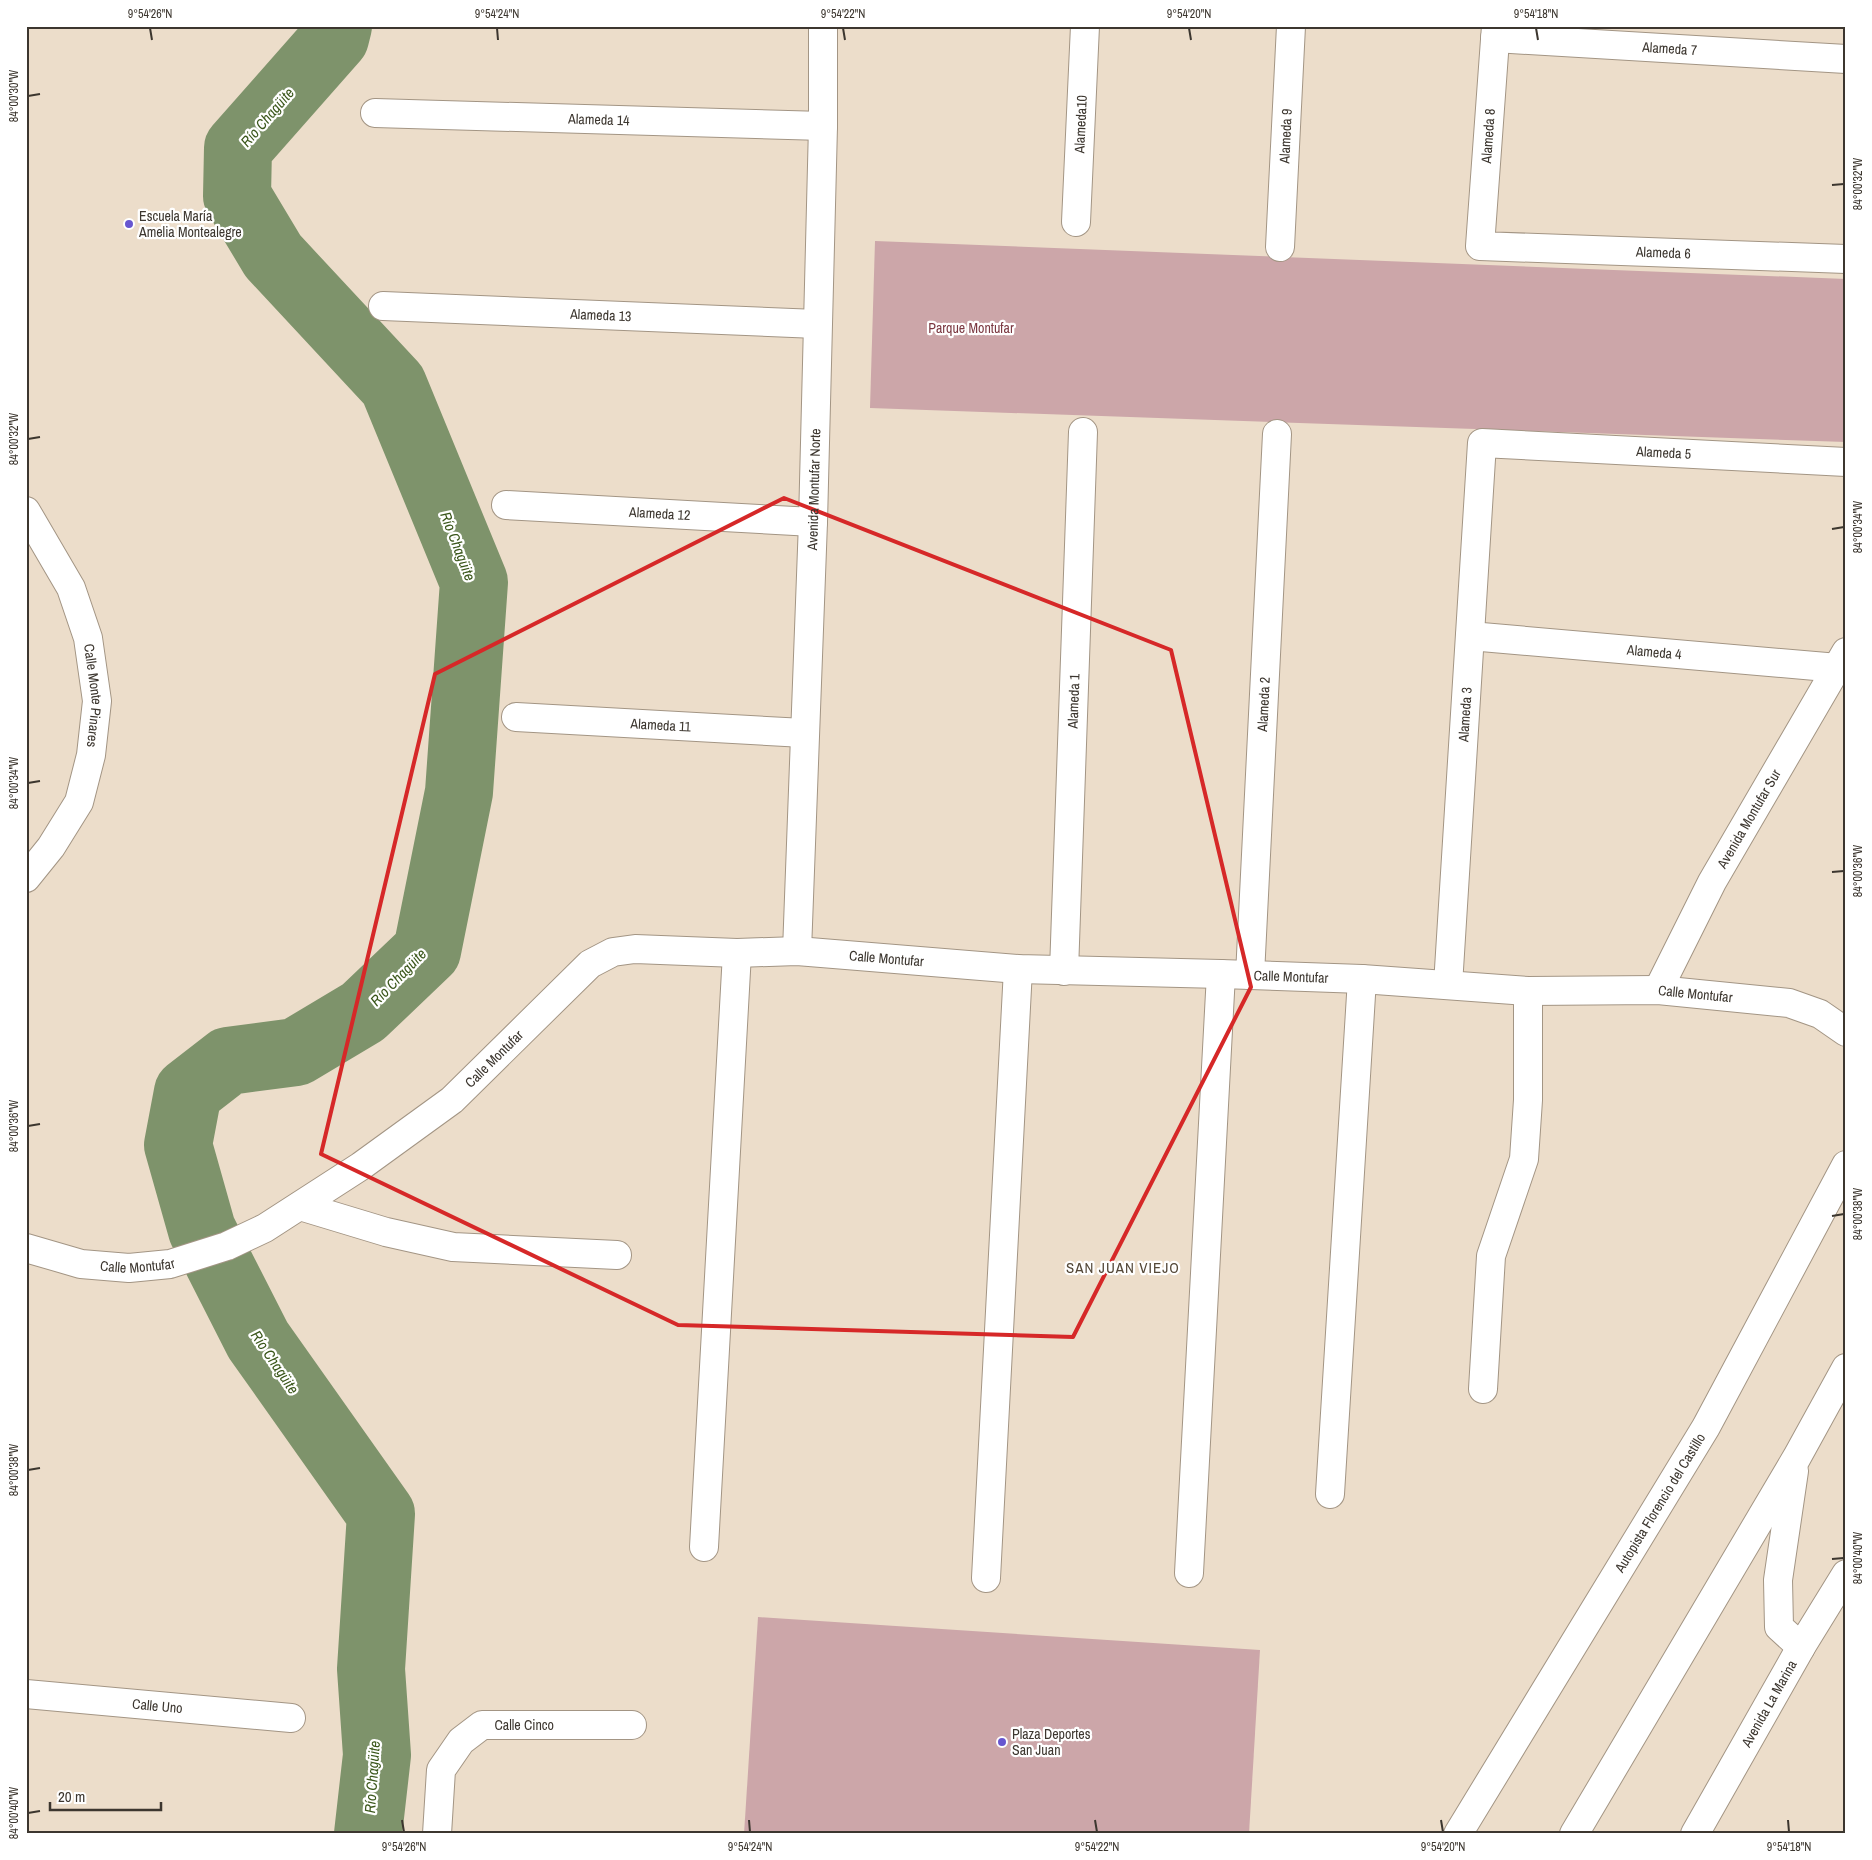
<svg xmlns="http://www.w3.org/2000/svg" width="1872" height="1860" font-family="'Archivo Narrow',sans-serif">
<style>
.green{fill:#cca6a9}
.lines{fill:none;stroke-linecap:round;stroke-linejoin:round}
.river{stroke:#7e936b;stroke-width:68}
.minor-casing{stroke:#a39584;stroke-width:30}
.highway-casing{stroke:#a39584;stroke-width:30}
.minor{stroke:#fff;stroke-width:28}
.highway{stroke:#fff;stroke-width:28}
.marked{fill:none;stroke:#d62828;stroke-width:4;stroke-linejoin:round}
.ticks{fill:none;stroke:#3c362f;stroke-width:2}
.poi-dot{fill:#6756d0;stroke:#fff;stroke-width:2}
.labels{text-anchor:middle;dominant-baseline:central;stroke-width:4.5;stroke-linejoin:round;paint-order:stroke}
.street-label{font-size:14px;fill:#3c362f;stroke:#fff}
.poi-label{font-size:14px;fill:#3c362f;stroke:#fff;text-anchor:start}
.park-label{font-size:14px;fill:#7b3841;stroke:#fff}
.water-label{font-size:15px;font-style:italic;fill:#3b571b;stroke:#fff}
.neighbourhood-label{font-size:15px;letter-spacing:1px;fill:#544838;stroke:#fff}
.neatline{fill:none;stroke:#3c362f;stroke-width:2}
.ticks-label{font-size:12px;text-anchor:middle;fill:#3c362f}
</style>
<rect width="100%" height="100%" fill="#ecddca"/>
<!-- green -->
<g class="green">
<path d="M875 241 1846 279V442L870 408Z"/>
<path d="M758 1617 1260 1650 1249 1834H744Z"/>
</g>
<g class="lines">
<!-- river -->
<path class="river" d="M338 26 335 38 238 148 237 196 273 256 393 385 474 582 459 792 427 951 363 1012 296 1052 228 1061 188 1092 178 1145 202 1230 258 1340 381 1514 371 1669 377 1755 368 1834"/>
<defs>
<g id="minor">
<path id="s1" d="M1496 26 1480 246 1846 259"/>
<path id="s2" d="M1495 38 1846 59"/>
<path id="s3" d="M375 113 823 126"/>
<path id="s4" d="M1076 222 1085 26"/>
<path id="s5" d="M1280 247 1291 26"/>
<path id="s6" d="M383 306 817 324"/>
<path id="s7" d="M506 505 813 522"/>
<path id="s8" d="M26 511 71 588 88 638 97 701 91 755 79 802 51 847 26 878"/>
<path id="s9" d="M1470 636 1838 668"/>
<path id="s10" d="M516 717 804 733"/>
<path id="s11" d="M797 951 813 522 823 126V26"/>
<path id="s12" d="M1064 971 1083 432"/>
<path id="s13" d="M1250 975 1277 434"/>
<path id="s14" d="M1448 985 1482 443 1846 462"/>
<path id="s15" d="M1658 990 1712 882 1846 652"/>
<path d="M300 1206 386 1232 453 1247 617 1255"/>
<path id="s16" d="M26 1248 81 1264 129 1268 170 1264 227 1246 265 1228 361 1166 452 1100 590 964 613 952 635 949 737 953 797 951 1018 969 1221 974 1362 979 1528 991 1658 990 1789 1003 1820 1014 1846 1032"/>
<path d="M1483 1389 1491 1256 1524 1159 1528 1100V991"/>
<path d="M1330 1494 1362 979"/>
<path d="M704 1547 737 953"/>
<path d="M1189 1573 1221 974"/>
<path d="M986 1578 1018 969"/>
<path id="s17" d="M26 1694 291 1718"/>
<path id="s18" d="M437 1834 441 1770 461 1741 482 1725H632"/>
<path id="s19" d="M1695 1834 1801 1647 1846 1574"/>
</g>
<g id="highway">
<path d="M1794 1471 1778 1580 1779 1627 1801 1647"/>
<path id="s20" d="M1458 1834 1706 1427 1846 1165"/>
<path d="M1574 1834 1797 1457 1846 1368"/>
</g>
</defs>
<!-- minor casing -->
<use href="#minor" class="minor-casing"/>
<!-- highway casing -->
<use href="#highway" class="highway-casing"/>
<!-- minor -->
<use href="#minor" class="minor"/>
<!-- highway -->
<use href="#highway" class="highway"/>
</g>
<!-- marked area -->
<path class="marked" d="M784 498 1171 650 1251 987 1073 1337 678 1325 321 1154 435 674Z"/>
<!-- ticks -->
<path class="ticks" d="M150 28 152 40M497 28 498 40M843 28 845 40M1189 28 1191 40M1536 28 1538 40M28 96 40 94M1832 185 1844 184M28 439 40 437M1832 529 1844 527M28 783 40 781M1832 872 1844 871M28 1126 40 1124M1832 1216 1844 1214M28 1470 40 1468M1832 1559 1844 1558M28 1813 40 1811M402 1820 404 1832M749 1820 750 1832M1095 1820 1097 1832M1441 1820 1443 1832M1788 1820 1789 1832"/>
<!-- markers -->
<g class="poi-dot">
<circle cx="129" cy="224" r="5"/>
<circle cx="1002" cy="1742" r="5"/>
</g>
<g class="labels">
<!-- street labels -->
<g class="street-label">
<text stroke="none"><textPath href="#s2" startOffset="175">Alameda 7</textPath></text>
<text stroke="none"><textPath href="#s3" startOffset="224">Alameda 14</textPath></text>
<text stroke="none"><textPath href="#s4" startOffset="98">Alameda10</textPath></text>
<text stroke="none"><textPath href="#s5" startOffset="111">Alameda 9</textPath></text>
<text transform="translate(1488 136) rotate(-86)">Alameda 8</text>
<text stroke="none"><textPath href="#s1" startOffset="404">Alameda 6</textPath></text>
<text stroke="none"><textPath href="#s6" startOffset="218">Alameda 13</textPath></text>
<text stroke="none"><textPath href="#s14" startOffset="725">Alameda 5</textPath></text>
<text stroke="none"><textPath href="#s11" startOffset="462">Avenida Montufar Norte</textPath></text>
<text stroke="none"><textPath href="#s7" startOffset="154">Alameda 12</textPath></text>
<text stroke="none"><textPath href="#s9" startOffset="185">Alameda 4</textPath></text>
<text stroke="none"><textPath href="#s8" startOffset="200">Calle Monte Pinares</textPath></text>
<text stroke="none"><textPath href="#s12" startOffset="270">Alameda 1</textPath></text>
<text stroke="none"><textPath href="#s13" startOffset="271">Alameda 2</textPath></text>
<text stroke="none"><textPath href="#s14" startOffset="271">Alameda 3</textPath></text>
<text stroke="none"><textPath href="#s10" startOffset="145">Alameda 11</textPath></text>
<text stroke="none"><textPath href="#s15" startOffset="194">Avenida Montufar Sur</textPath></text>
<text stroke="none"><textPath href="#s16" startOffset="969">Calle Montufar</textPath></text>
<text stroke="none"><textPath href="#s16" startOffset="1374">Calle Montufar</textPath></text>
<text stroke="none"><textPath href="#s16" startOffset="1779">Calle Montufar</textPath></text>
<text stroke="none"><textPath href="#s16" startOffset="534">Calle Montufar</textPath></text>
<text stroke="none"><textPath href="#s16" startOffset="114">Calle Montufar</textPath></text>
<text stroke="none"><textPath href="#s20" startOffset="388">Autopista Florencio del Castillo</textPath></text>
<text stroke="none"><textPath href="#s19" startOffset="150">Avenida La Marina</textPath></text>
<text stroke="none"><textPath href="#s17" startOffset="132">Calle Uno</textPath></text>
<text stroke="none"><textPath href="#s18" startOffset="168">Calle Cinco</textPath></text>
</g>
<!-- poi labels -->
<g class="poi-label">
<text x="139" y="216">Escuela María<tspan x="139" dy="16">Amelia Montealegre</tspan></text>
<text x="1012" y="1734">Plaza Deportes<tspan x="1012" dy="16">San Juan</tspan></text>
</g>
<!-- park labels -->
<g class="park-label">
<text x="971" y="328">Parque Montufar</text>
</g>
<!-- water labels -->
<g class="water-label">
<text transform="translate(267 117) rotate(-49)">Río Chagüite</text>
<text transform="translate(458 546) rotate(69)">Río Chagüite</text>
<text transform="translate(398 977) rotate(-46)">Río Chagüite</text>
<text transform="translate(275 1362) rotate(56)">Río Chagüite</text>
<text transform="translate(372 1777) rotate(-86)">Río Chagüite</text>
</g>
<!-- neighbourhood labels -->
<g class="neighbourhood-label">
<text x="1123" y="1267">SAN JUAN VIEJO</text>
</g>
</g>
<!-- border -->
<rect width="1872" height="1860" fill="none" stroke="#ffffff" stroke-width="55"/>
<!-- scale -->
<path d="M50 1802v8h111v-8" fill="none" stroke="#3c362f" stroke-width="2.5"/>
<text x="58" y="1802" font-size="15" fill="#3c362f" stroke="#ffffff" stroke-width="4" paint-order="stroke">20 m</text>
<rect x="28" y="28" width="1816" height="1804" class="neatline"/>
<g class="ticks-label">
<text x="150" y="18">9°54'26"N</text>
<text x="497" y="18">9°54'24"N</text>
<text x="843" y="18">9°54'22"N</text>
<text x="1189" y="18">9°54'20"N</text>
<text x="1536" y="18">9°54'18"N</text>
<text transform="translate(14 96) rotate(-90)" y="4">84°00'30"W</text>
<text transform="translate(1858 184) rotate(-90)" y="4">84°00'32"W</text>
<text transform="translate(14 439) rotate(-90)" y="4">84°00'32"W</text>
<text transform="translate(1858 527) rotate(-90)" y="4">84°00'34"W</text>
<text transform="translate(14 783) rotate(-90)" y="4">84°00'34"W</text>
<text transform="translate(1858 871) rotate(-90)" y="4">84°00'36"W</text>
<text transform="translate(14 1126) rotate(-90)" y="4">84°00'36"W</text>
<text transform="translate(1858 1214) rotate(-90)" y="4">84°00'38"W</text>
<text transform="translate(14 1470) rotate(-90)" y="4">84°00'38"W</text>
<text transform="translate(1858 1558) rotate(-90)" y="4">84°00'40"W</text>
<text transform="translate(14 1813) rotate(-90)" y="4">84°00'40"W</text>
<text x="404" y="1851">9°54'26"N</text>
<text x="750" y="1851">9°54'24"N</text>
<text x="1097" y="1851">9°54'22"N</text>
<text x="1443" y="1851">9°54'20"N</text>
<text x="1789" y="1851">9°54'18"N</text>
</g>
</svg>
